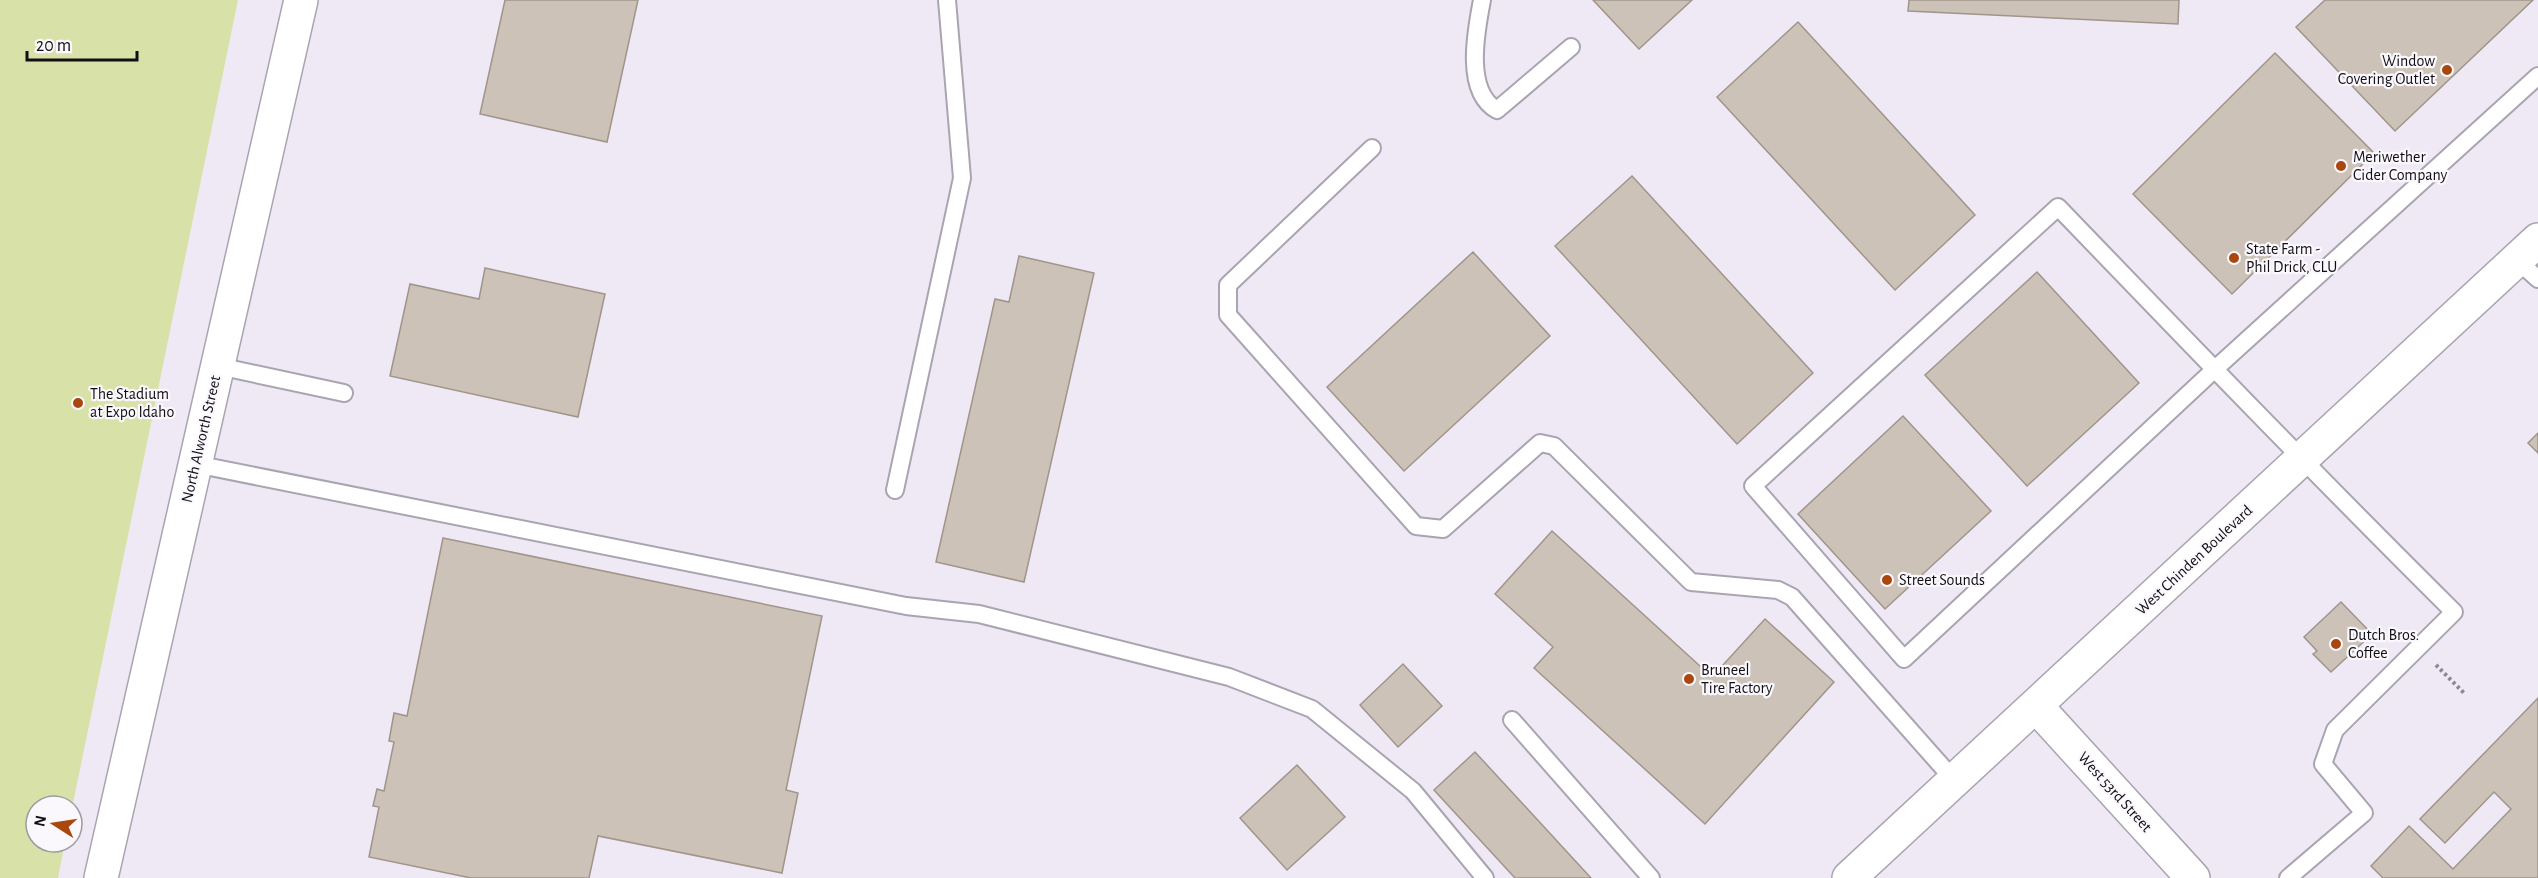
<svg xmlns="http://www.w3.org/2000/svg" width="2538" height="878" font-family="'Alegreya Sans',sans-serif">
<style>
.green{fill:#d8e2a8}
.building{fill:#cdc2b7;stroke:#a0958b;stroke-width:1.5}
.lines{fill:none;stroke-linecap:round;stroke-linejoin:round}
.lane-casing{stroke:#aaa4b1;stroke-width:20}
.street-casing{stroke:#aaa4b1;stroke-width:36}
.secondary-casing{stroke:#aaa4b1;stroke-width:36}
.primary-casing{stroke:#aaa4b1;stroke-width:36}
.path{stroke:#8c8891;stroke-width:4;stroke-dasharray:3 3;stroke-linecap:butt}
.lane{stroke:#fff;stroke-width:16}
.street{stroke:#fff;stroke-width:33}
.secondary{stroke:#fff;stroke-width:33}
.primary{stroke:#fff;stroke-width:33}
.poi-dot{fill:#aa470f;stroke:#faf8fd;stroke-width:2}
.labels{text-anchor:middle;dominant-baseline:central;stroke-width:4.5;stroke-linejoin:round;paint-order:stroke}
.poi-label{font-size:16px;fill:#120f14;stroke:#faf8fd;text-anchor:start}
.street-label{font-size:16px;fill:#120f14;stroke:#faf8fd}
</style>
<rect width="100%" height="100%" fill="#efe9f6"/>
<!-- green -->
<path class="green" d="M0 0H238L72 808V806H36V842H65L58 878H0Z"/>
<!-- building -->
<g class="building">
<path d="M505 0H638L607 142 480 114Z"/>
<path d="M1593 0H1692L1639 49Z"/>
<path d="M1909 0H2179L2178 24 1908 11Z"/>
<path d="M2325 0H2533L2395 131 2296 27Z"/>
<path d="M1798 22 1975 215 1895 290 1717 97Z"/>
<path d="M2275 53 2374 153 2232 294 2133 194Z"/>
<path d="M1632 176 1813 373 1737 444 1555 246Z"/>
<path d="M1473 252 1550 336 1404 471 1327 387Z"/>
<path d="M1019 256 1094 273 1024 582 936 562 995 299 1009 302Z"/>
<path d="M485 268 605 294 578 417 390 376 410 284 479 299Z"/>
<path d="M2037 272 2139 383 2027 486 1925 375Z"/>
<path d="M1903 416 1991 511 1885 609 1798 514Z"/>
<path d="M2538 433V453L2528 443Z"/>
<path d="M1552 531 1712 677 1765 619 1834 682 1705 824 1534 668 1553 647 1495 594Z"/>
<path d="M443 538 822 616 786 790 798 793 782 873 598 836 589 878H471L369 857 379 807 373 806 377 789 384 791 394 742 389 741 394 713 407 716Z"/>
<path d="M2341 602 2372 634 2331 672 2313 654 2317 651 2304 637Z"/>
<path d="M1403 664 1442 706 1398 747 1360 705Z"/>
<path d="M2538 698V878H2383L2371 866 2409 826 2453 869 2511 809 2494 792 2445 843 2420 819Z"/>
<path d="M1475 752 1591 878H1515L1434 790Z"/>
<path d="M1297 765 1345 817 1287 870 1240 818Z"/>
</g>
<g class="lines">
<defs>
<g id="lane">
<path d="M1482 0C1476 31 1464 92 1497 110L1571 47"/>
<path d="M1372 148 1228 285V315L1416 526 1443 529 1540 443 1554 446 1691 582 1778 590 1792 597 1954 780"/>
<path d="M2517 260 2538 279"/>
<path d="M218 366 344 393"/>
<path d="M195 464 906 606 979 614 1229 677 1312 709 1413 791 1485 878"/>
<path d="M895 490 962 178 947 0"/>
<path d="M1512 720 1651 878"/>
<path d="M2288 878 2364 813 2323 764 2335 730 2454 612C2320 479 2189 343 2058 207L1753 486 1904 659 2215 369 2538 76"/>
</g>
<path id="street" d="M2036 706 2193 878"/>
<path id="secondary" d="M101 878 301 0"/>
<path id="primary" d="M1849 878 2538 240"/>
</defs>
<!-- lane casing -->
<use href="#lane" class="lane-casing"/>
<!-- street casing -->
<use href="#street" class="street-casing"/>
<!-- secondary casing -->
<use href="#secondary" class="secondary-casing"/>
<!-- primary casing -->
<use href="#primary" class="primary-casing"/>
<!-- path -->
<path class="path" d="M2436 665 2464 693"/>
<!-- lane -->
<use href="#lane" class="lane"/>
<!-- street -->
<use href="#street" class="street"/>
<!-- secondary -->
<use href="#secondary" class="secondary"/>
<!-- primary -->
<use href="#primary" class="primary"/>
</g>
<!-- markers -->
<g class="poi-dot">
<circle cx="2447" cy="70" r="6"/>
<circle cx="2341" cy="166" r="6"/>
<circle cx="2234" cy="258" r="6"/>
<circle cx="78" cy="403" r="6"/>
<circle cx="1887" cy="580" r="6"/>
<circle cx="2336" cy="644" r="6"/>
<circle cx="1689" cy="679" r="6"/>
</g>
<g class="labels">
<!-- poi labels -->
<g class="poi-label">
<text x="2435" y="61" text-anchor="end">Window<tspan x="2435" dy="18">Covering Outlet</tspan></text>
<text x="2353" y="157">Meriwether<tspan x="2353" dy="18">Cider Company</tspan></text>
<text x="2246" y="249">State Farm -<tspan x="2246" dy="18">Phil Drick, CLU</tspan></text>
<text x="90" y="394">The Stadium<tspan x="90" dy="18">at Expo Idaho</tspan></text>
<text x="1899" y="580">Street Sounds</text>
<text x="2348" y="635">Dutch Bros.<tspan x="2348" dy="18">Coffee</tspan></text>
<text x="1701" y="670">Bruneel<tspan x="1701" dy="18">Tire Factory</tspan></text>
</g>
<!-- street labels -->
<g class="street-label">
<text transform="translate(201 439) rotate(-77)">North Alworth Street</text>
<text transform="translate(2194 560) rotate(-43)">West Chinden Boulevard</text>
<text transform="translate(2115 792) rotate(48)">West 53rd Street</text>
</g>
</g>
<!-- north arrow -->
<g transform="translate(54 824) rotate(282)"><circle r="28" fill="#faf8fd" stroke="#9d9ba0" stroke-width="1.5"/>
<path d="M0-4.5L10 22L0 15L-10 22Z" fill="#aa470f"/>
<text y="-9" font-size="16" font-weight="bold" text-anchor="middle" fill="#120f14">N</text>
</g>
<!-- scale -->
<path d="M27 51v9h110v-9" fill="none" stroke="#120f14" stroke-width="3"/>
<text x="36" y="51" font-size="18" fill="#120f14" stroke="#faf8fd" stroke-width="4.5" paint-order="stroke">20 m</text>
</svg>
